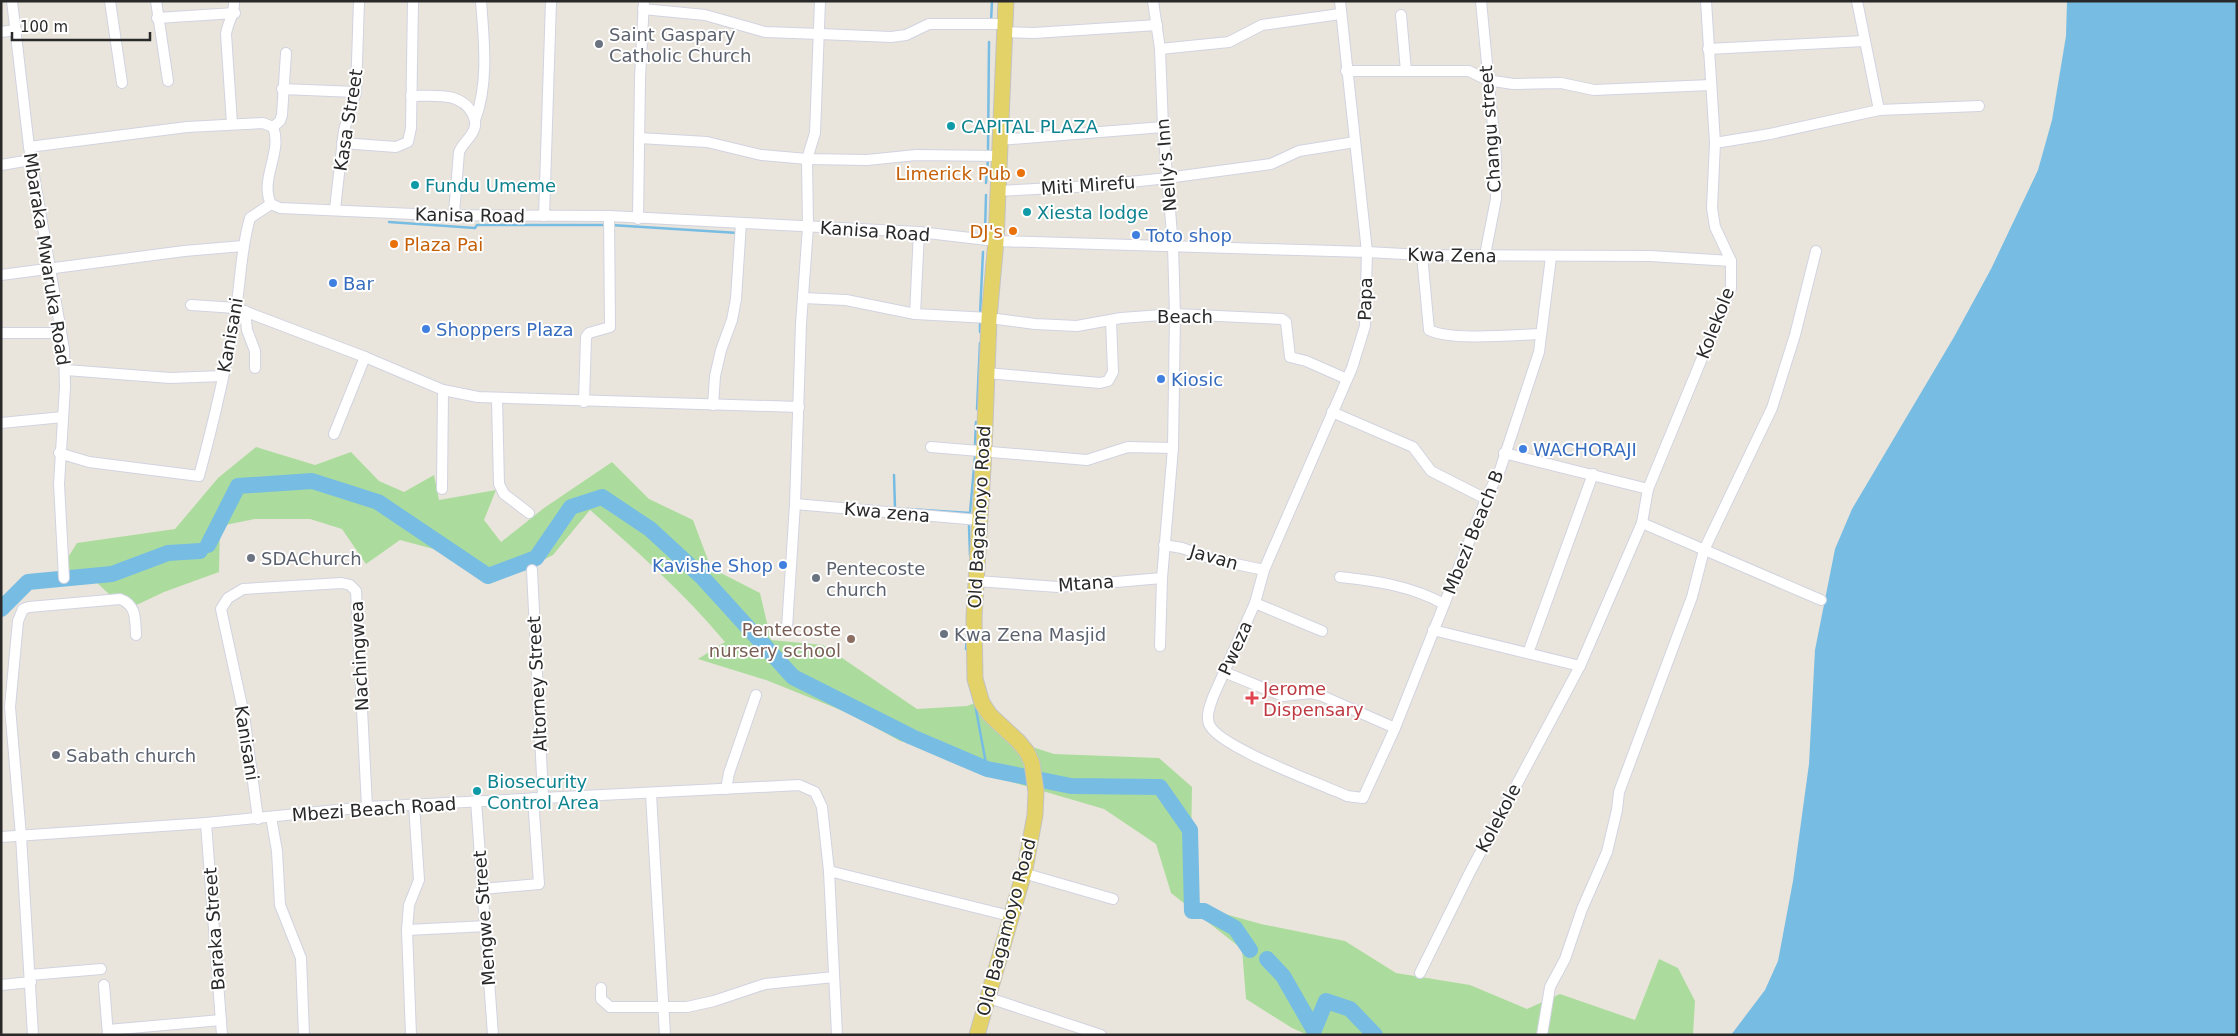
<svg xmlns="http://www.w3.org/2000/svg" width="2238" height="1036" font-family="'DejaVu Sans',sans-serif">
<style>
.green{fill:#acdc9d}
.water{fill:#77bce3}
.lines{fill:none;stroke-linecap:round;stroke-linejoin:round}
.stream{stroke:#77bce3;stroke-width:2.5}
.river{stroke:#77bce3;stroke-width:16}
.street-casing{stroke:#d1d3e0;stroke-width:12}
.primary-casing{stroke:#c3c3c3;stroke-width:17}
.street{stroke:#fff;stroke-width:10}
.primary{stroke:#e3d267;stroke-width:15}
.worship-dot{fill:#6b7280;stroke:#fff;stroke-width:2}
.culture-dot{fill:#0f9aa8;stroke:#fff;stroke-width:2}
.food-dot{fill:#e8710a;stroke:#fff;stroke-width:2}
.shop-dot{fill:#3f7fe0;stroke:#fff;stroke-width:2}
.education-dot{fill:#8d6e63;stroke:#fff;stroke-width:2}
.health-dot{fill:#e0444e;stroke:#fff;stroke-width:2}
.labels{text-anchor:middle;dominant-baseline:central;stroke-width:4;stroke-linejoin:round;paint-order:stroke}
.worship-label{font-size:18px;fill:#5b616d;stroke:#fff;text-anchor:start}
.street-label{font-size:18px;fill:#292929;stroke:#fff}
.culture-label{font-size:18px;fill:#0d838f;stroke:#fff;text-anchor:start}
.food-label{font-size:18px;fill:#c56008;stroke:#fff;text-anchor:end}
.shop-label{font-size:18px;fill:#366cbe;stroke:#fff;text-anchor:start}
.education-label{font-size:18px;fill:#785e54;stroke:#fff;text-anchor:end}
.health-label{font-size:18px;fill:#be3a42;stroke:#fff;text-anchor:start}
</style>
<rect width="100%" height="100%" fill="#eae5dc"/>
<!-- green -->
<path class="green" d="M256 447 315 465 351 452 379 481 404 492 434 475 439 500 496 490 484 520 501 542 544 508 612 462 649 499 693 520 711 568 760 593 771 640 823 645 917 709 967 706 980 701 1017 742 1054 754 1159 758 1192 787 1190 900 1195 909 1218 912 1261 924 1345 941 1396 973 1470 985 1527 1009 1560 994 1635 1020 1659 959 1678 968 1695 1001 1693 1035H1308L1292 1028 1246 999 1242 949 1171 893 1156 844 1104 809 1012 782 926 748 900 741 853 715 766 680 698 659 725 642C684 593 638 552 590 510L553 555 520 572 491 580 452 554 400 540 366 564 342 529 310 519H255L220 526 219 572 164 592 126 610 95 581 50 586 77 543 175 529 218 478Z"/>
<!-- water -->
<path class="water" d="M2067 1H2237V1035H1731L1765 990 1778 961 1793 881 1809 764 1815 650 1835 549 1852 509 1954 337 1991 269 2038 170 2052 120 2066 36Z"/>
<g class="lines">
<!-- stream -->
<g class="stream">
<path d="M991 22 992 1"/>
<path d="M988 153 989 42"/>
<path d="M986 183 988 159"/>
<path d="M389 222 475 228 477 225H605"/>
<path d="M611 225 738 233"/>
<path d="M985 232 986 195"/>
<path d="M980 315 983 252"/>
<path d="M980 332V320"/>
<path d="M977 409 980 343"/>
<path d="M975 445 976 422"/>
<path d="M894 475 895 508"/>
<path d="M908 509 970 513 975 456"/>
<path d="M969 526 970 555"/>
<path d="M966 649 967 634"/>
<path d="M975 704 987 769"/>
</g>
<!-- river -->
<g class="river">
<path d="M208 545 238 486 312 481 378 502 488 576 536 558 571 507 602 497 650 529 702 577 793 677 912 737 987 769 1071 786 1160 787 1190 830 1192 911H1204L1235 928 1250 950"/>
<path d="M1 609 28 582 112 574 168 553 200 551"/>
<path d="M1267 959 1283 976 1314 1030 1326 1001 1350 1009 1375 1035"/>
</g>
<defs>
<g id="street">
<path d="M12 1 29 147 64 349 65 387 59 484 64 578"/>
<path d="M110 1 122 83"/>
<path d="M156 1 168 81"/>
<path d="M1340 1 1367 252 1365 326 1352 368 1264 570 1255 603 1213 697C1210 706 1206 715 1209 724 1218 747 1321 784 1347 796L1363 798 1395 728 1486 499 1500 470 1539 352 1551 257"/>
<path d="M1481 1 1496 157V199L1485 255"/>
<path d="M1857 1 1879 110"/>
<path d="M643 9 705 15 765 32 820 34 891 37 906 35 929 24H1006"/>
<path d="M1401 15 1406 71"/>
<path d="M157 18 235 13"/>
<path d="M1 32 16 30"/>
<path d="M1004 32 1034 33 1157 25"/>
<path d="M1160 49 1229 42 1262 25 1340 14"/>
<path d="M1708 49 1864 41"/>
<path d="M1346 71H1469L1487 80 1513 84 1561 83 1594 90 1711 85"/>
<path d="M282 89 356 92"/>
<path d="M411 96C433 96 462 91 473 115 474 118 476 122 475 126 473 137 463 142 459 152L454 214"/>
<path d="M475 120C489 83 484 40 481 1"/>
<path d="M232 124 226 34C228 21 235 14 234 1"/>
<path d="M273 127 280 121 282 115 286 53"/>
<path d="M639 138 707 142 761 155 807 159 867 160 916 155 998 156"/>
<path d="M999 140 1163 127"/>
<path d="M342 143 396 147 408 142 411 128 413 1"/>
<path d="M1715 143 1770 134 1879 110 1979 106"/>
<path d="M29 147 187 127 263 123 273 127C283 152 259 179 271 204L280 208 436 215 609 216 919 232 996 241 1367 252 1422 255 1650 256 1731 261"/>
<path d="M1 165 31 160"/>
<path d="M997 191 1093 186 1167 178 1271 164 1299 151 1355 142"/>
<path d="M335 209 344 130 356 92 359 1"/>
<path d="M544 216 551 1"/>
<path d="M638 219 640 78 644 1"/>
<path d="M1422 255 1429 330C1451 341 1514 335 1541 334"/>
<path d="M1 275 184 251 243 246"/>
<path d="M803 298 846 300 915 314 989 318 1035 324 1077 326 1121 318 1175 314 1282 319 1286 322 1290 357 1306 361 1347 379"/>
<path d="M191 305 236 308 365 357 443 390 478 397 799 407"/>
<path d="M245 311 247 330 255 351V368"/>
<path d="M915 314 919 232"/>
<path d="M1 333H61"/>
<path d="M66 370 170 378 223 376"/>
<path d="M987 373 1100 383 1108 381 1113 372 1111 320"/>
<path d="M497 399 499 484 504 494 529 513"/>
<path d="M584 402 586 337 589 333 610 327 609 216"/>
<path d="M713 405 715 376 721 350 732 320 736 299 741 223"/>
<path d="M1332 412 1413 447 1431 471 1486 499"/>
<path d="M1 423 63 417"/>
<path d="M334 434 365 357"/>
<path d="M931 447 1087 460 1128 447 1173 448"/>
<path d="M59 453 89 462 199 476C214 421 227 365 236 308 241 278 241 248 250 218L271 204"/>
<path d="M1504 453 1648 489"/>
<path d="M442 489 443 390"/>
<path d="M795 504 979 520"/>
<path d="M1642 523 1821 600"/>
<path d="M1164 545 1182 548 1212 559 1264 570"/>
<path d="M532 570 543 797"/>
<path d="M1340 577C1377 581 1411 586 1444 604"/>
<path d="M977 581 1058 587 1162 578 1173 448 1175 314 1173 246 1163 127 1160 49 1153 1"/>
<path d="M1255 603 1322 631"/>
<path d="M787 628 795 504 801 324 808 227 807 159 815 133 820 1"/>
<path d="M1433 630 1580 666"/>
<path d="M1160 646 1162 578"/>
<path d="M1528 653 1593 474"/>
<path d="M1224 672 1283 696 1311 693 1320 695 1395 728"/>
<path d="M726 789 729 773 756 695"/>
<path d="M651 794 665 1035"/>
<path d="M476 801 493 1035"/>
<path d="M271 817 277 851 280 905 301 958 304 1035"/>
<path d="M258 819 244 715 221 609 228 598 243 589 342 583 350 585 356 591 367 807"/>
<path d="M206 823 222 1035"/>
<path d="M1 837 206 823 367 807 799 785 815 792 822 807 829 871 837 1035"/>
<path d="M829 871 1010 916"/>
<path d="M1023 873 1113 899"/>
<path d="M482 889 539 884 533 798"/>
<path d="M407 930 487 926"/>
<path d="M1420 973 1470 872 1580 666 1642 523 1648 489 1731 288V261L1715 227 1712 208 1715 143 1706 1"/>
<path d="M30 975 101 969"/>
<path d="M1 985 31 982"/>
<path d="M104 985 108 1035"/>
<path d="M601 988V999L610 1007H687L714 1001 765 984 834 977"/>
<path d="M986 997 1101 1035"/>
<path d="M108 1030 221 1020"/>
<path d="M33 1035 21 836 10 707 18 621 23 609 29 607 120 599C137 605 135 620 136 635"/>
<path d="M411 1035 407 930 409 905 419 880 414 805"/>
<path d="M1542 1035 1550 987 1565 959 1582 909 1607 852 1617 810 1619 792 1692 597 1704 550 1772 408 1795 335 1816 251"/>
</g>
<path id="primary" d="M977 1035 1025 869 1035 815 1036 792 1032 763 1027 752 1018 741 990 715 982 703 975 679 974 617 984 451 989 318 996 241 1006 1"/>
</defs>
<!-- street casing -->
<use href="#street" class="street-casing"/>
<!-- primary casing -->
<use href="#primary" class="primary-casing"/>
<!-- street -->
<use href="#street" class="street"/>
<!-- primary -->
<use href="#primary" class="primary"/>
</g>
<!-- markers -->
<g class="worship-dot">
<circle cx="599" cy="44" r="5"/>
<circle cx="251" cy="558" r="5"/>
<circle cx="816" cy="578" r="5"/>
<circle cx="944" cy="634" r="5"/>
<circle cx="56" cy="755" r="5"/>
</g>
<g class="culture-dot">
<circle cx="951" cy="126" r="5"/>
<circle cx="415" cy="185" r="5"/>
<circle cx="1027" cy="212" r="5"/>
<circle cx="477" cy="791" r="5"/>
</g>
<g class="food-dot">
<circle cx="1021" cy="173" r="5"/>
<circle cx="1013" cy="231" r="5"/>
<circle cx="394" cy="244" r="5"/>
</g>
<g class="shop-dot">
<circle cx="1136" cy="235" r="5"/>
<circle cx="333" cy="283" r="5"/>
<circle cx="426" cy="329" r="5"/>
<circle cx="1161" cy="379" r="5"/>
<circle cx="1523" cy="449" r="5"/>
<circle cx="783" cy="565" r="5"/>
</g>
<circle class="education-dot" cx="851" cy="639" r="5"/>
<path class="health-dot" d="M1249.5 690.5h5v5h5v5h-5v5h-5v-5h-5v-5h5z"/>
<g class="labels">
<!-- worship labels -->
<g class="worship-label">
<text x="609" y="34">Saint Gaspary<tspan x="609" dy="21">Catholic Church</tspan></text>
<text x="261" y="558">SDAChurch</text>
<text x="826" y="568">Pentecoste<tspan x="826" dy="21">church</tspan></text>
<text x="954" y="634">Kwa Zena Masjid</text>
<text x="66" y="755">Sabath church</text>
</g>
<!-- street labels -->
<g class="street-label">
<text transform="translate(348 120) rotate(-81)">Kasa Street</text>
<text transform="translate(1490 129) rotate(-94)">Changu street</text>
<text transform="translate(1166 165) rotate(-95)">Nelly's Inn</text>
<text transform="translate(1088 185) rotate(-4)">Miti Mirefu</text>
<text transform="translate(470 215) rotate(1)">Kanisa Road</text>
<text transform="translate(875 231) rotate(4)">Kanisa Road</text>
<text transform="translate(1452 255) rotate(1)">Kwa Zena</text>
<text transform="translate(47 259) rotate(81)">Mbaraka Mwaruka Road</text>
<text transform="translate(1365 299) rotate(-88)">Papa</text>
<text x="1185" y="316">Beach</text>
<text transform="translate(1715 323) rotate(-69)">Kolekole</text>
<text transform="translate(230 335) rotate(-80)">Kanisani</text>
<text transform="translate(887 512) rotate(5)">Kwa zena</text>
<text transform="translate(979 517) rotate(-87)">Old Bagamoyo Road</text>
<text transform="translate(1473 532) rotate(-68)">Mbezi Beach B</text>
<text transform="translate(1214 557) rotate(16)">Javan</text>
<text transform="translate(1086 583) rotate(-4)">Mtana</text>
<text transform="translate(1235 648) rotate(-66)">Pweza</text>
<text transform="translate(359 656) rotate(-93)">Nachingwea</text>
<text transform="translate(537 684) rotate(-93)">Altorney Street</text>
<text transform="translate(247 743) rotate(81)">Kanisani</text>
<text transform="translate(374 809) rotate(-4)">Mbezi Beach Road</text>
<text transform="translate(1498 818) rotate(-62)">Kolekole</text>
<text transform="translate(484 918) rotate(-94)">Mengwe Street</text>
<text transform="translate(1006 927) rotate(-75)">Old Bagamoyo Road</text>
<text transform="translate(214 929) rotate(-94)">Baraka Street</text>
</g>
<!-- culture labels -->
<g class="culture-label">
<text x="961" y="126">CAPITAL PLAZA</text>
<text x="425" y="185">Fundu Umeme</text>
<text x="1037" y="212">Xiesta lodge</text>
<text x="487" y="781">Biosecurity<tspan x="487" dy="21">Control Area</tspan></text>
</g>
<!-- food labels -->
<g class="food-label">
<text x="1011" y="173">Limerick Pub</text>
<text x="1003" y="231">DJ's</text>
<text x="404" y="244" text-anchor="start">Plaza Pai</text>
</g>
<!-- shop labels -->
<g class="shop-label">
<text x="1146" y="235">Toto shop</text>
<text x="343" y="283">Bar</text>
<text x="436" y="329">Shoppers Plaza</text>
<text x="1171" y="379">Kiosic</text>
<text x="1533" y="449">WACHORAJI</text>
<text x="773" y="565" text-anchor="end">Kavishe Shop</text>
</g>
<!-- education labels -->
<g class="education-label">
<text x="841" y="629">Pentecoste<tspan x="841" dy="21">nursery school</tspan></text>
</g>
<!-- health labels -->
<g class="health-label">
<text x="1263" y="688">Jerome<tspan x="1263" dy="21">Dispensary</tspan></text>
</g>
</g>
<!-- border -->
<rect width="2238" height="1036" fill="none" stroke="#292929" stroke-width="5"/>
<!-- scale -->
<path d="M12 32v8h138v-8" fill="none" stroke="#292929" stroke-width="2.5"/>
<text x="20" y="32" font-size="15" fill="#292929" stroke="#ffffff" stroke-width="4" paint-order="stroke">100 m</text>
</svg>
